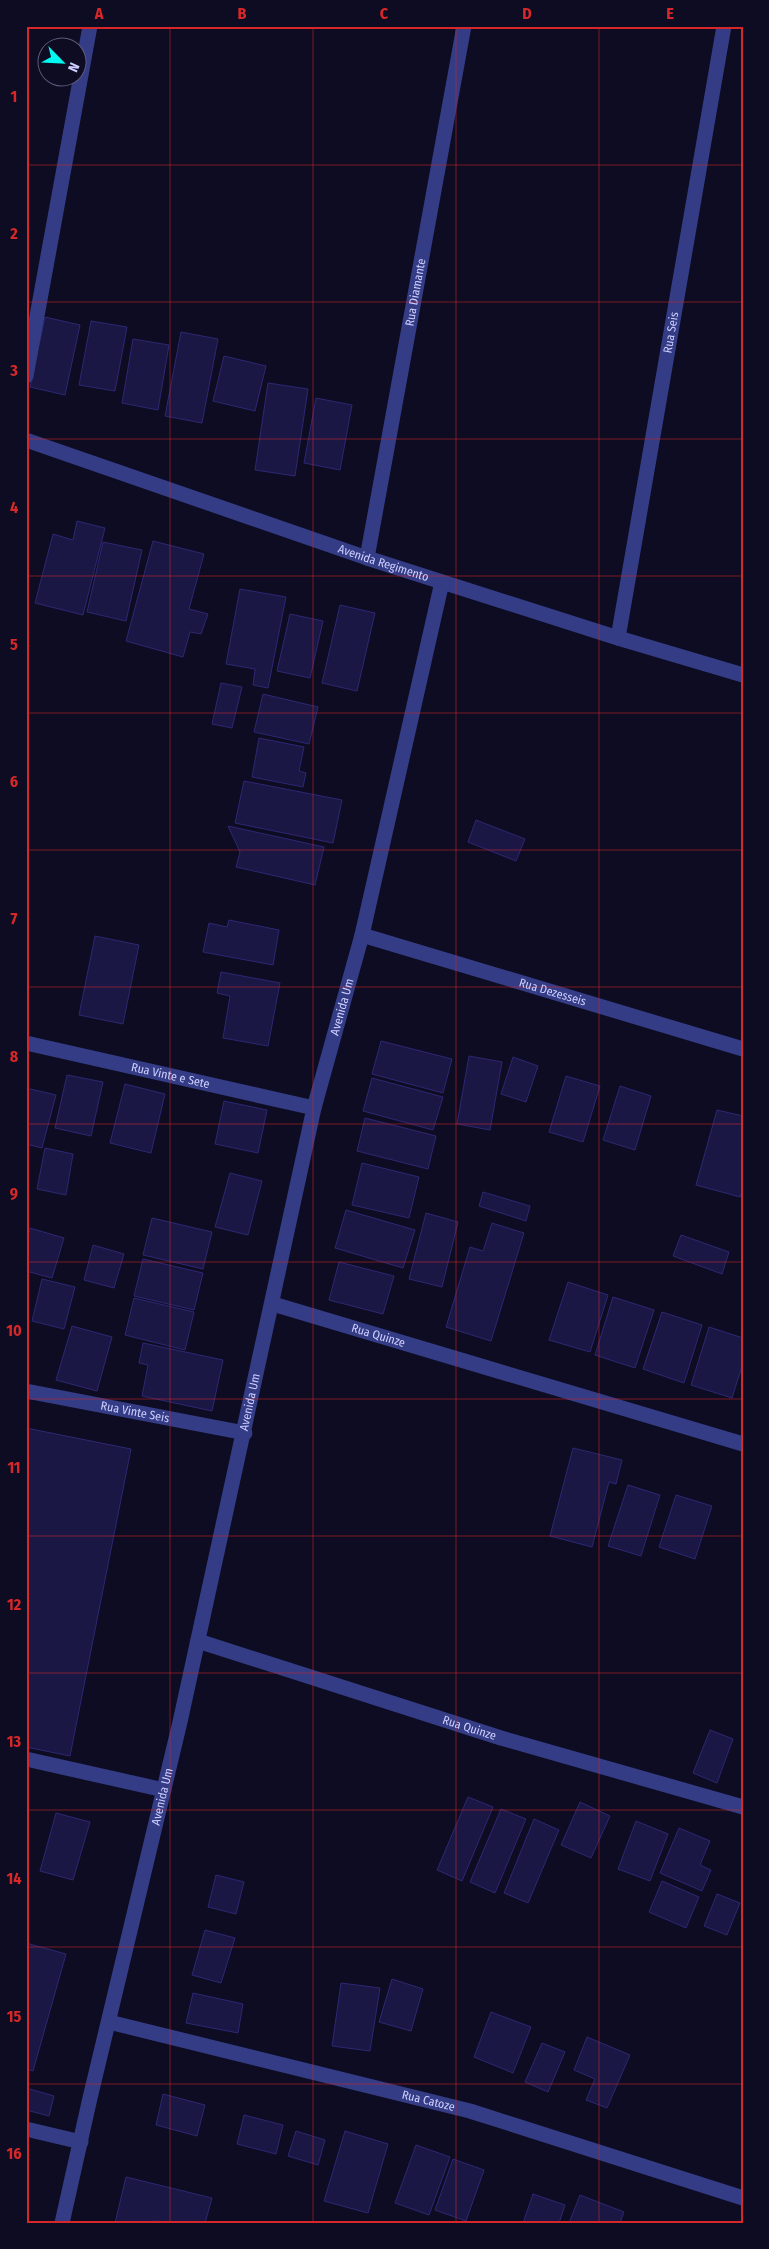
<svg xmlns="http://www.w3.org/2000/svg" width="769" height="2249" font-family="'Fira Sans Condensed',sans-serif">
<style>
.building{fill:#1a1745;stroke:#2d2872}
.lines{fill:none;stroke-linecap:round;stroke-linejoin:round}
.street{stroke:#343c85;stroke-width:15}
.grid{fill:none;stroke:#d62828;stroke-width:1;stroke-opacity:0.55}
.labels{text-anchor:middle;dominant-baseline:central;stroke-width:4.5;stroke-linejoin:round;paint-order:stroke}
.street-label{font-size:12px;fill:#cecfff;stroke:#0d0c23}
.neatline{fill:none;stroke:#d62828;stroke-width:2}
.grid-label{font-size:16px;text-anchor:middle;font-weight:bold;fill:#d62828}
</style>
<rect width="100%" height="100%" fill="#0d0c23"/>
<!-- building -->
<g class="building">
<path d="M45 317 80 325 65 395 30 387Z"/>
<path d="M91 321 127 327 115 391 79 385Z"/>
<path d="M181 332 218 339 202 423 165 416Z"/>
<path d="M133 339 169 345 158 410 122 403Z"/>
<path d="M224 356 266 366 255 411 213 401Z"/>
<path d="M268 383 308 389 295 476 255 470Z"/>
<path d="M316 398 352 405 340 470 304 463Z"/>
<path d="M77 521 105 528 83 615 35 603 53 534 73 540Z"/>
<path d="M153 541 204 554 189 609 208 614 201 634 190 632 183 657 126 641Z"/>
<path d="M103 542 142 550 126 621 87 612Z"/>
<path d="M240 589 286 597 268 688 253 685 255 669 226 664Z"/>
<path d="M340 605 375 613 357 691 322 683Z"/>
<path d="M290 614 323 621 310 678 277 671Z"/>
<path d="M221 683 242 687 232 728 212 724Z"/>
<path d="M263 694 318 707 309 744 254 732Z"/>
<path d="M259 738 304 747 299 771 306 773 303 787 252 777Z"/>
<path d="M244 781 342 800 333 843 235 823Z"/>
<path d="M476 820 525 839 516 861 468 842Z"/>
<path d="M228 826 324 847 315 885 236 867 240 852Z"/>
<path d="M229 920 279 930 273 965 203 952 209 923 227 927Z"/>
<path d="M95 936 139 945 123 1024 79 1015Z"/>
<path d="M221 972 280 983 268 1046 223 1038 230 996 217 993Z"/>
<path d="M381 1041 452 1059 443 1093 372 1074Z"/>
<path d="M469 1056 502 1062 490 1130 457 1124Z"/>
<path d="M513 1057 538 1066 526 1102 501 1094Z"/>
<path d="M67 1075 103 1082 91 1136 55 1128Z"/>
<path d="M566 1076 600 1086 583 1142 549 1132Z"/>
<path d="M372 1078 443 1097 433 1130 363 1111Z"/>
<path d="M125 1084 165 1094 151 1153 110 1143Z"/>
<path d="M620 1086 651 1096 635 1150 603 1140Z"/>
<path d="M26 1088 56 1095 42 1148 26 1144Z"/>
<path d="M224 1101 267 1110 258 1153 215 1144Z"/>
<path d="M717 1110 743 1116V1188L740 1197 696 1185Z"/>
<path d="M365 1118 436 1136 428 1169 357 1151Z"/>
<path d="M45 1148 73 1154 66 1195 37 1189Z"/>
<path d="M362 1163 419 1177 409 1218 352 1205Z"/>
<path d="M230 1173 262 1181 248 1235 215 1227Z"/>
<path d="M483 1192 530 1206 526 1221 479 1206Z"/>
<path d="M346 1210 415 1230 403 1268 335 1248Z"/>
<path d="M426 1213 458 1222 442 1287 409 1279Z"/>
<path d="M152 1218 212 1232 203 1269 143 1255Z"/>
<path d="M492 1223 524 1233 491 1341 446 1327 470 1247 483 1251Z"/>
<path d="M30 1228 64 1238 52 1278 26 1271V1243Z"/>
<path d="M681 1235 729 1252 722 1274 673 1256Z"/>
<path d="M93 1245 124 1254 114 1288 84 1280Z"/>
<path d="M143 1259 203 1273 194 1310 134 1296Z"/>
<path d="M339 1262 394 1276 383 1314 329 1300Z"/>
<path d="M42 1279 75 1287 64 1329 32 1321Z"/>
<path d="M568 1282 608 1295 590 1352 549 1340Z"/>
<path d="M613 1297 654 1310 635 1368 595 1355Z"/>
<path d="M134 1298 194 1312 185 1350 125 1335Z"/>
<path d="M662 1312 702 1325 684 1383 643 1369Z"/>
<path d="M72 1326 112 1337 97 1391 56 1380Z"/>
<path d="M709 1327 743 1338V1363L732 1398 691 1385Z"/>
<path d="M143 1343 223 1360 212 1411 142 1396 148 1365 139 1363Z"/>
<path d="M26 1428 131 1449 70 1756 26 1747Z"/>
<path d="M573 1448 622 1460 616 1484 609 1482 592 1547 550 1536Z"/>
<path d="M628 1485 660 1495 641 1556 608 1546Z"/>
<path d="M676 1495 712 1506 695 1559 659 1547Z"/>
<path d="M710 1730 733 1739 717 1783 693 1773Z"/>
<path d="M468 1797 493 1807 462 1881 437 1870Z"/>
<path d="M580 1802 610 1816 591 1858 561 1845Z"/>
<path d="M501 1809 526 1819 495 1893 470 1882Z"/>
<path d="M56 1813 90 1822 73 1880 40 1871Z"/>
<path d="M534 1819 559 1830 528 1903 504 1893Z"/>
<path d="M636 1821 668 1834 650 1881 618 1869Z"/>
<path d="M679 1828 710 1841 700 1865 711 1870 702 1891 660 1873Z"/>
<path d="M216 1875 244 1882 236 1914 208 1907Z"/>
<path d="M662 1881 699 1897 686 1928 649 1912Z"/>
<path d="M717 1894 740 1903 727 1935 704 1926Z"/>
<path d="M205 1930 235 1938 221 1983 192 1975Z"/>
<path d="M26 1943 66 1954 33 2071 26 2069Z"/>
<path d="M392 1979 423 1989 411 2031 379 2022Z"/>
<path d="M341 1983 380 1988 370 2051 332 2046Z"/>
<path d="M193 1993 243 2004 238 2033 186 2023Z"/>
<path d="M491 2012 531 2027 513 2073 474 2057Z"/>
<path d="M587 2037 630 2055 607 2108 586 2100 595 2079 574 2070Z"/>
<path d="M542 2043 565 2052 548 2092 525 2082Z"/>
<path d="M26 2088 54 2096 49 2116 26 2110Z"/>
<path d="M163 2094 205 2105 197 2136 156 2125Z"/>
<path d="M244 2115 283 2125 276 2154 237 2144Z"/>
<path d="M296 2131 325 2140 318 2165 288 2156Z"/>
<path d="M345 2131 388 2144 368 2213 324 2201Z"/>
<path d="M416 2145 450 2157 429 2215 395 2203Z"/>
<path d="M453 2159 484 2170 466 2221 435 2210Z"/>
<path d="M126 2177 212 2198 205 2223 151 2221V2223H115Z"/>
<path d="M533 2194 565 2205 559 2223H523Z"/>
<path d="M580 2195 624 2212 620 2223H569Z"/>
</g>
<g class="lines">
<!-- street -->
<g class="street">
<path d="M26 376 90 26"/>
<path id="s1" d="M26 440 367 558 618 638 743 675"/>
<path id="s2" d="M367 558 464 26"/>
<path id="s3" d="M618 638 724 26"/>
<path id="s4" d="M362 935 743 1049"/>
<path id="s5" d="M26 1043 314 1108"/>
<path id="s6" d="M273 1304 743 1444"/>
<path id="s7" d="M26 1391 245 1433"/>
<path id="s8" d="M198 1641 501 1738 743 1807"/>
<path d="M26 1759 164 1790"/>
<path id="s9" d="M109 2022 470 2111 743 2198"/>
<path d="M26 2129 81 2142"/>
<path id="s10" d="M62 2223 90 2098 180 1722 314 1108 362 935 442 582"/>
</g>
</g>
<!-- grid -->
<path class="grid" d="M170 26V2223M313 26V2223M456 26V2223M599 26V2223M26 165H743M26 302H743M26 439H743M26 576H743M26 713H743M26 850H743M26 987H743M26 1124H743M26 1262H743M26 1399H743M26 1536H743M26 1673H743M26 1810H743M26 1947H743M26 2084H743"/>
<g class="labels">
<!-- street labels -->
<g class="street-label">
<text stroke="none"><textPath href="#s2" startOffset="270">Rua Diamante</textPath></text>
<text stroke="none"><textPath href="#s3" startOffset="310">Rua Seis</textPath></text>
<text stroke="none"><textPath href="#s1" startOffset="378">Avenida Regimento</textPath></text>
<text stroke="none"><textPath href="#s4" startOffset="199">Rua Dezesseis</textPath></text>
<text stroke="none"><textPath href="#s10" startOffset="1248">Avenida Um</textPath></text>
<text stroke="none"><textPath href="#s5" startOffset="148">Rua Vinte e Sete</textPath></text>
<text stroke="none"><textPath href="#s6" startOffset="110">Rua Quinze</textPath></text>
<text stroke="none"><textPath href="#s10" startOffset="842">Avenida Um</textPath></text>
<text stroke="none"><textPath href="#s7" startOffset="111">Rua Vinte Seis</textPath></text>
<text stroke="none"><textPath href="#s8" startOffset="285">Rua Quinze</textPath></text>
<text stroke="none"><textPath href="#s10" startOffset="438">Avenida Um</textPath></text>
<text stroke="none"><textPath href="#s9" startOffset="329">Rua Catoze</textPath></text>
</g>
</g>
<!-- border -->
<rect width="769" height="2249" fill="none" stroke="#0d0c23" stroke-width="55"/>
<!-- north arrow -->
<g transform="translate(62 62) rotate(114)"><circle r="24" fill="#0d0c23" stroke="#5a5a7b"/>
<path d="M0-4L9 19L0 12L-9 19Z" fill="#00f9f1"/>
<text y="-8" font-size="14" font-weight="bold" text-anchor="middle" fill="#cecfff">N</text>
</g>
<rect x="28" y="28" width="714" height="2194" class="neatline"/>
<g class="grid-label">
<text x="99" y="19">A</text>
<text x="242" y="19">B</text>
<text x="384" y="19">C</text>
<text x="527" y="19">D</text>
<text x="670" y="19">E</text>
<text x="14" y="102">1</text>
<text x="14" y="239">2</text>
<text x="14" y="376">3</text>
<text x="14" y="513">4</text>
<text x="14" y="650">5</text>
<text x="14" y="787">6</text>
<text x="14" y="924">7</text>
<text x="14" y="1062">8</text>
<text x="14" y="1199">9</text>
<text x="14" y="1336">10</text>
<text x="14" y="1473">11</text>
<text x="14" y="1610">12</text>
<text x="14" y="1747">13</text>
<text x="14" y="1884">14</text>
<text x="14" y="2022">15</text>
<text x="14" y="2159">16</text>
</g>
</svg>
